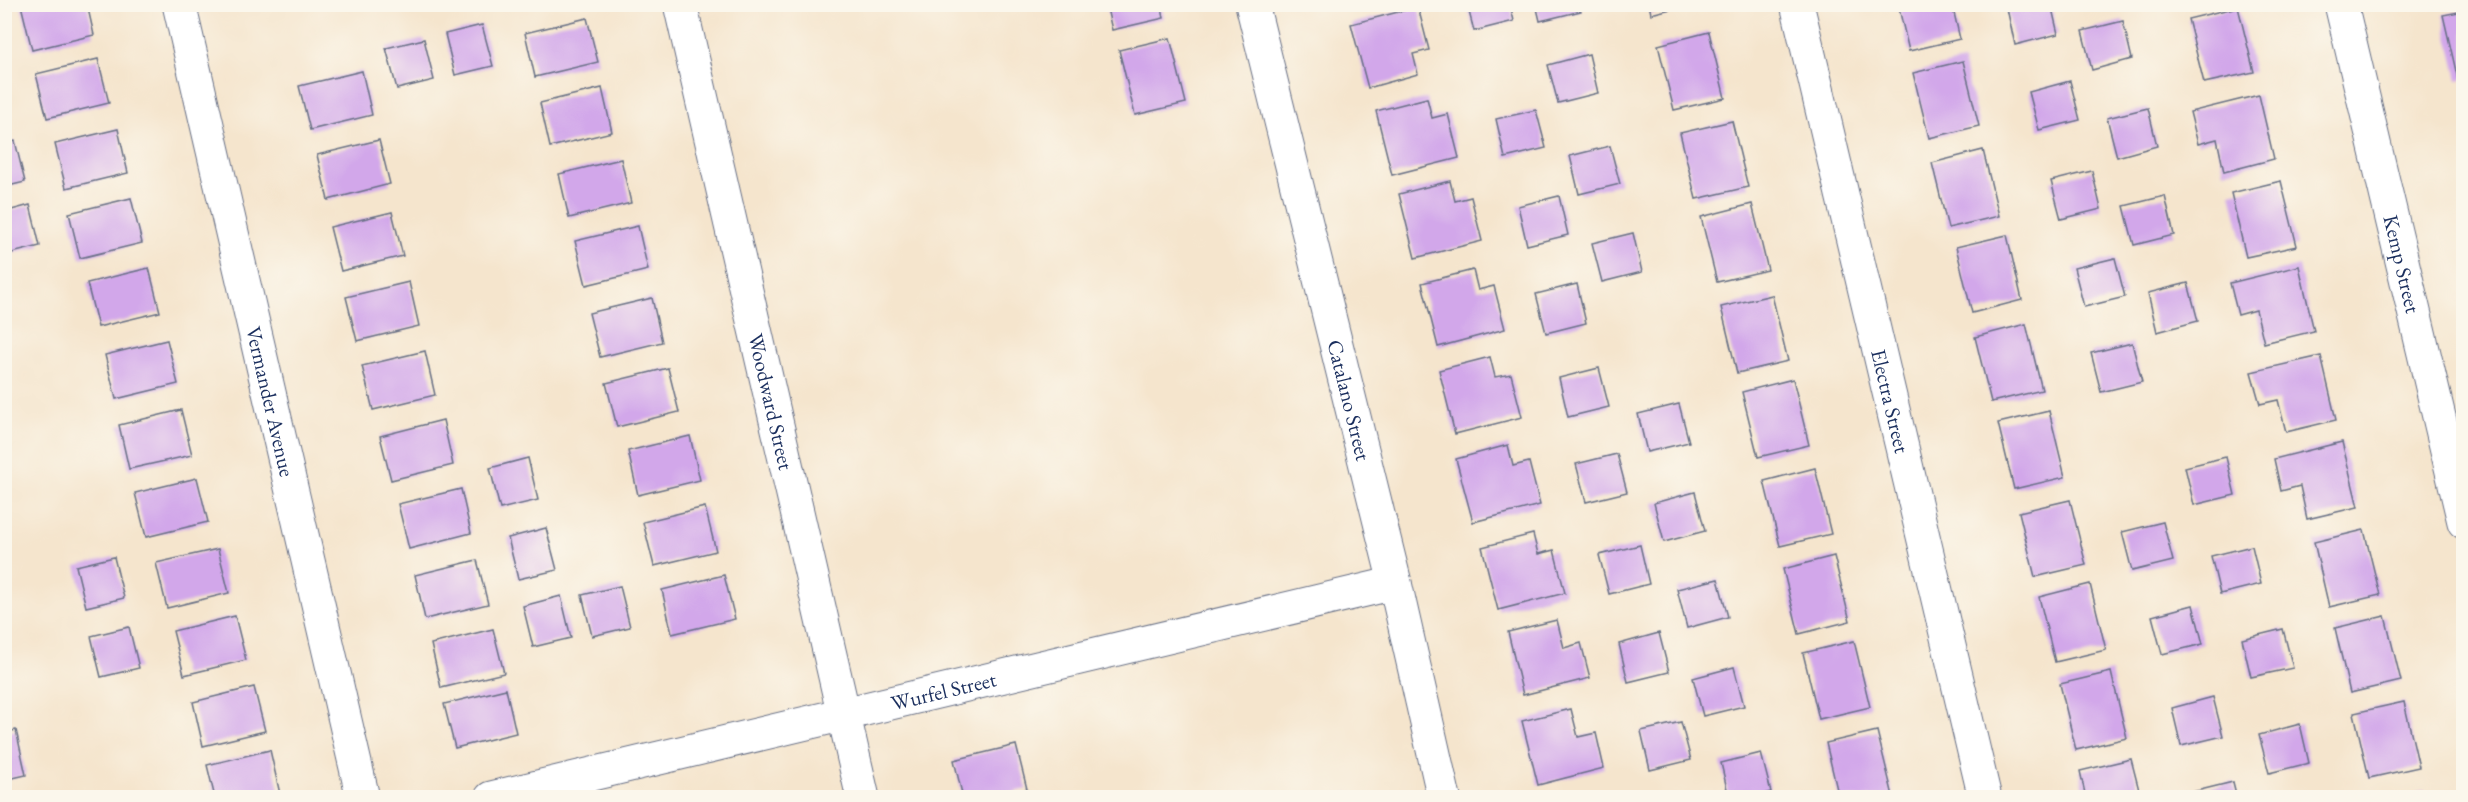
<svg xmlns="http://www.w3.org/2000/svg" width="2468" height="802" font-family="'EB Garamond',serif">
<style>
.building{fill:#d2a7ea}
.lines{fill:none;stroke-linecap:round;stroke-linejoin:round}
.minor-casing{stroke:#676f85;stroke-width:35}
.minor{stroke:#fff;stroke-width:33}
.labels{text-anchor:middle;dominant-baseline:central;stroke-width:6;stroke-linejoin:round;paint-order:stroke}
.street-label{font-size:21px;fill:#1b2f5e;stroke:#fbf7ec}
</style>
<rect width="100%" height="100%" fill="#fbf7ec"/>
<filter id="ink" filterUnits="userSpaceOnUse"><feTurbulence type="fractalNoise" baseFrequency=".0167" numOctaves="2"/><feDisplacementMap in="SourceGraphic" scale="12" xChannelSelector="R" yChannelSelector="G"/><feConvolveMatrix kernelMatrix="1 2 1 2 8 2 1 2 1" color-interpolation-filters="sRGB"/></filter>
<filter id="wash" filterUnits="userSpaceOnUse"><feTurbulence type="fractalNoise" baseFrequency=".008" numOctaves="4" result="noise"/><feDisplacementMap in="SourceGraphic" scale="24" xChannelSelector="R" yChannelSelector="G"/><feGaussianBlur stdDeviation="1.35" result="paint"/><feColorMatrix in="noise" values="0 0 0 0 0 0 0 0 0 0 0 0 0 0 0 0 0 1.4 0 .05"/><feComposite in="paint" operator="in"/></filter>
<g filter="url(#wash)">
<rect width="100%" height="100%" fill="#f5e5cd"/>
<g id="blocks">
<!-- building -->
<g class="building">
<path d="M25 4H87L94 35 32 50 21 5Z"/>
<path d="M1106 4H1161L1164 18 1112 30Z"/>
<path d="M1467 4H1510L1514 21 1474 31Z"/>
<path d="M1536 4H1579L1581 11 1540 21Z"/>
<path d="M1649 4H1687V5L1651 14Z"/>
<path d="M1898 4H1952L1960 39 1909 51Z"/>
<path d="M2006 4H2051L2058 34 2015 45Z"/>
<path d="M1418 7 1429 50 1413 54 1418 74 1368 88 1351 24Z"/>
<path d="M2238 7 2254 72 2204 83 2188 19Z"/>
<path d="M2464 11V79L2458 80 2443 15Z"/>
<path d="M587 18 598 62 535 77 525 33Z"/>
<path d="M2123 21 2132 59 2092 70 2082 31Z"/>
<path d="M482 25 493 66 455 75 445 34Z"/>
<path d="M1709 32 1725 98 1674 110 1658 45Z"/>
<path d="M1170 38 1186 103 1135 115 1119 50Z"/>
<path d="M424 39 434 80 397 89 386 48Z"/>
<path d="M1589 54 1598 93 1558 103 1548 65Z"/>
<path d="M98 59 109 103 47 118 36 74Z"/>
<path d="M1963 61 1979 126 1929 138 1913 73Z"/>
<path d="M362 71 372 115 310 130 299 86Z"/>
<path d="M2070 81 2080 120 2039 130 2029 92Z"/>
<path d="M602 88 612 132 550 147 540 103Z"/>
<path d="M2259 95 2274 159 2224 172 2217 139 2198 144 2190 112Z"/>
<path d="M1427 98 1432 118 1448 114 1459 158 1392 175 1376 111Z"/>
<path d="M2148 108 2157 146 2117 157 2107 118Z"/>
<path d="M1536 110 1546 148 1505 158 1496 119Z"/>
<path d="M1732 121 1748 187 1696 199 1680 133Z"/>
<path d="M118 129 128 173 66 188 55 144Z"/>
<path d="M379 140 390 184 328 200 317 155Z"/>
<path d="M15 141 25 182 4 187V143Z"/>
<path d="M1610 146 1620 184 1579 194 1570 156Z"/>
<path d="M1983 150 1999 216 1948 228 1932 163Z"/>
<path d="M621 159 631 203 569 218 559 174Z"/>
<path d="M2092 171 2101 209 2061 219 2051 181Z"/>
<path d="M1450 181 1455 201 1471 197 1482 241 1415 258 1399 194Z"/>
<path d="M2281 181 2297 246 2246 257 2231 193Z"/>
<path d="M1559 196 1568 235 1527 245 1518 206Z"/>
<path d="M2165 196 2174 235 2134 245 2124 206Z"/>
<path d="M131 198 142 243 80 258 69 213Z"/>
<path d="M1752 204 1768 270 1717 282 1701 217Z"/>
<path d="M30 205 40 246 4 255V212Z"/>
<path d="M392 212 403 256 341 271 330 227Z"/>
<path d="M638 226 648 270 586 285 575 241Z"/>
<path d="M1633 233 1642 272 1602 282 1592 243Z"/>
<path d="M2007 235 2022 300 1972 313 1956 247Z"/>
<path d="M2115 258 2125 297 2084 307 2074 268Z"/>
<path d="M2299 266 2314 331 2264 343 2256 310 2238 315 2230 283Z"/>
<path d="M149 268 160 312 98 327 87 283Z"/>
<path d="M1473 270 1478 290 1494 286 1505 329 1438 347 1422 283Z"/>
<path d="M409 282 419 326 357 341 346 297Z"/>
<path d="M2188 283 2198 321 2157 332 2148 293Z"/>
<path d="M1577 284 1586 323 1546 333 1536 294Z"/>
<path d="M1772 295 1788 361 1737 373 1721 307Z"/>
<path d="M652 298 662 342 600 357 589 313Z"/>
<path d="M2026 324 2042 390 1991 402 1975 337Z"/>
<path d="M167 340 178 384 116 399 105 355Z"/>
<path d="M2132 343 2142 382 2101 392 2091 353Z"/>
<path d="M425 351 435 395 373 410 362 366Z"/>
<path d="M2321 356 2336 420 2286 432 2278 400 2260 404 2251 372Z"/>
<path d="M1490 357 1495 377 1511 374 1522 417 1455 434 1439 370Z"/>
<path d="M668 368 679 412 617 427 606 383Z"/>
<path d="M1599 368 1609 407 1568 417 1559 378Z"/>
<path d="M1793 379 1809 445 1758 457 1742 392Z"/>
<path d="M1679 404 1689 442 1647 452 1638 414Z"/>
<path d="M181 410 192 455 129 469 119 425Z"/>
<path d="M2049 411 2065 477 2014 489 1998 423Z"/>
<path d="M443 420 453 465 391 480 380 436Z"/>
<path d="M690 436 700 480 638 495 628 451Z"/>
<path d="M2342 442 2358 507 2307 519 2300 486 2281 491 2274 459Z"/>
<path d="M1508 445 1513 466 1529 462 1540 505 1473 522 1456 459Z"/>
<path d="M1617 454 1627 492 1586 502 1576 464Z"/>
<path d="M2226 457 2235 495 2194 505 2185 467Z"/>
<path d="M528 458 538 500 500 509 490 468Z"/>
<path d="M1815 468 1831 534 1780 546 1764 481Z"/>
<path d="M197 478 208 522 146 537 135 493Z"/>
<path d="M461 489 471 533 409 549 398 504Z"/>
<path d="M1695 492 1705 531 1664 542 1654 503Z"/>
<path d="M2070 500 2086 565 2035 577 2019 512Z"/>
<path d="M705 507 716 551 654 566 643 522Z"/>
<path d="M2163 522 2173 561 2132 571 2122 532Z"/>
<path d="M546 528 557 570 518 579 508 538Z"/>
<path d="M2364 530 2380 595 2329 607 2314 542Z"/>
<path d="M1533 534 1538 554 1554 550 1565 593 1498 610 1482 547Z"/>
<path d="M1640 545 1649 584 1609 594 1599 555Z"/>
<path d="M2252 546 2261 584 2220 594 2211 556Z"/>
<path d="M218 549 229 593 167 608 156 563Z"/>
<path d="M1834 556 1850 621 1799 634 1783 569Z"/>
<path d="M114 557 124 598 86 607 76 566Z"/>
<path d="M477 560 488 604 425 619 415 575Z"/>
<path d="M724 575 735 619 672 634 662 590Z"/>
<path d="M1718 579 1728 617 1687 628 1677 589Z"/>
<path d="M2090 584 2106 650 2055 662 2039 597Z"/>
<path d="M620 586 630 627 592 636 582 595Z"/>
<path d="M561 596 571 638 533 647 523 606Z"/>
<path d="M2193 605 2203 644 2162 654 2152 616Z"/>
<path d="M235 616 246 660 184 675 173 631Z"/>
<path d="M2385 616 2401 681 2350 693 2335 628Z"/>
<path d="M1557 620 1564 648 1581 643 1590 678 1523 695 1508 632Z"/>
<path d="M129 627 139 668 101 677 91 636Z"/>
<path d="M493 629 504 673 441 688 431 644Z"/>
<path d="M2283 629 2293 668 2251 677 2242 639Z"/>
<path d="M1659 633 1669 672 1628 682 1619 644Z"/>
<path d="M1854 641 1870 707 1819 719 1803 653Z"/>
<path d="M1734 667 1744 706 1703 716 1693 678Z"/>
<path d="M2111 672 2127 738 2076 750 2060 684Z"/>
<path d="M254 687 265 731 203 746 193 702Z"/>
<path d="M506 689 516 733 455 748 444 704Z"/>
<path d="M2213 697 2223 736 2181 746 2172 708Z"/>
<path d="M2404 702 2419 767 2369 778 2354 713Z"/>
<path d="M1571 709 1578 737 1596 733 1604 768 1538 785 1522 721Z"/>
<path d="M1681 722 1691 760 1650 770 1641 731Z"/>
<path d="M2300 724 2309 763 2269 773 2259 735Z"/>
<path d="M16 730 26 775 4 780V733Z"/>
<path d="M1877 731 1893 796 1839 798 1826 743Z"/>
<path d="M1016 745 1027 789 992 798H963L954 760Z"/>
<path d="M270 750 280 794 264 798H215L207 765Z"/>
<path d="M1761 753 1771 792 1748 798H1729L1721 763Z"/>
<path d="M2131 759 2141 798H2086L2080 771Z"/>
<path d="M2233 782 2237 798H2193L2192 792Z"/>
<path d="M2425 791 2427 798H2402V797Z"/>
<path d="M1349 792 1350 798H1331L1330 797Z"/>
</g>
</g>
</g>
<g filter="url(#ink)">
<use href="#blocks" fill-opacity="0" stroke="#676f85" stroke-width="1.5"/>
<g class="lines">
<defs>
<g id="minor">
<path id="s1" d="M179 4 363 798"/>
<path id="s2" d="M680 4 863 798"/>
<path id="s3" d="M1252 4 1395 583 1444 798"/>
<path id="s4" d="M1797 4 1985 798"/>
<path id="s5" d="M2341 4 2464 522"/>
<path id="s6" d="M491 798 1395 583"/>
</g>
</defs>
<!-- minor casing -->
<use href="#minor" class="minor-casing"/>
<!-- minor -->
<use href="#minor" class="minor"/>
</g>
</g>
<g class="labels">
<!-- street labels -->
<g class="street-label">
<text stroke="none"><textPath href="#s5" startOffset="267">Kemp Street</textPath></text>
<text stroke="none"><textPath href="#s1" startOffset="408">Vermander Avenue</textPath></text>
<text stroke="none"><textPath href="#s2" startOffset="408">Woodward Street</textPath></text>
<text stroke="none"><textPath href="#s3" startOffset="408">Catalano Street</textPath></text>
<text stroke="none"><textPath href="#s4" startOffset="408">Electra Street</textPath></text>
<text stroke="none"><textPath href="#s6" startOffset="465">Wurfel Street</textPath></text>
</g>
</g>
<!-- margin -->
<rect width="2468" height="802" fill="none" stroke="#fbf7ec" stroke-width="24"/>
</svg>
